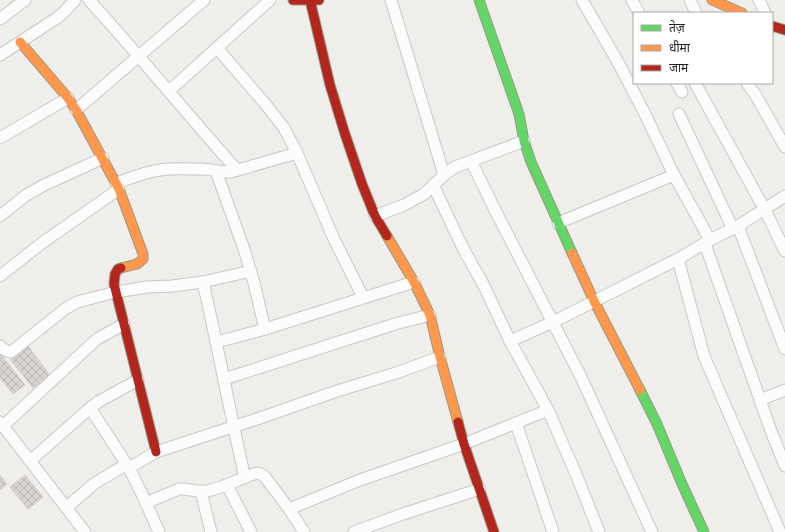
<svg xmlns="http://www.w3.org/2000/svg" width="785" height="532" font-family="'PT Sans Narrow','Noto Sans Devanagari',sans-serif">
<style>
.building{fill:url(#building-cross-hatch);stroke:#d3d0cc}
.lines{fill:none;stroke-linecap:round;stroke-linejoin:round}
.street-casing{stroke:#c9c8c7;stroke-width:13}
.fast-casing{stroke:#999a82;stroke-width:11}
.slow-casing{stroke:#999a82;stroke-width:11}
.jam-casing{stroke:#999a82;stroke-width:11}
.street{stroke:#fdfcfc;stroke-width:11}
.fast{stroke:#63d668;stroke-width:9}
.slow{stroke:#ff974d;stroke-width:9}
.jam{stroke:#b3261e;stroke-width:9}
</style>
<defs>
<pattern id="building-cross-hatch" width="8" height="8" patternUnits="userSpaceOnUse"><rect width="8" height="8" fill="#d7d4d2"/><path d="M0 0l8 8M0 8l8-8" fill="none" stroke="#b8b6b4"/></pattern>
</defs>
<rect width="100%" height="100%" fill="#f0eeeb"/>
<!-- building -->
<g class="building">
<path d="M28 346 50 375 33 388 10 359Z"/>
<path d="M0 353 25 385 13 394 0 378Z"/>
<path d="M0 475 7 484 0 490Z"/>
<path d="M25 475 43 497 28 509 10 487Z"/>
</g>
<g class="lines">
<defs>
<g id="street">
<path d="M89 0C140 56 187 114 237 170"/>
<path d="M391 0 444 175"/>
<path d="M582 0 619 64 645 114 674 175 710 240"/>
<path d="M632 0 639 13"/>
<path d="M690 0 696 13"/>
<path d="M759 0 765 13"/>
<path d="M0 19 25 0"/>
<path d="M217 48 267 106 284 128 297 153 334 239 363 297"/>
<path d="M0 55 57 18 63 13 75 0"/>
<path d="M677 83 682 92"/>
<path d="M695 83 765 210 785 251"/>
<path d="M747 83 755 94 785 147"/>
<path d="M169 91 270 0"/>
<path d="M76 110 204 0"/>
<path d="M679 114 733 229"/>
<path d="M0 138 68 98"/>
<path d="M471 161 497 214 581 377 652 532"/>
<path d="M216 171 245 252 254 283 265 329"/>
<path d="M116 183C131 178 145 172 160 170 172 168 188 169 200 169 211 169 220 172 231 172L297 153"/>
<path d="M433 185 463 248 483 284 510 341 548 410 576 474 599 532"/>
<path d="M0 216 25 196 44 185 103 158"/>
<path d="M375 216 404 205 424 194 444 175 455 167 524 141"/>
<path d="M558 223 674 175"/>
<path d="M738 226 785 349"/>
<path d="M705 244 771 431 785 466"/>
<path d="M678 259 704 356 780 532"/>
<path d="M0 276 42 243 119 189"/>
<path d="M203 282C218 347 230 413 245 478"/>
<path d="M510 341 553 322 678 259 710 240 738 226 785 196"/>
<path d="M217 342 265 329 414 282"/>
<path d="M0 346C3 350 6 351 11 352L65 309 77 302 116 292 147 287 172 286 203 282 251 271"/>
<path d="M224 379 395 324 430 315"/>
<path d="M760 400 785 390"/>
<path d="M90 408 129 468 143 496 159 532"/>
<path d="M0 422 85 532"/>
<path d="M516 423 553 532"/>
<path d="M3 426 97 339 124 324"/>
<path d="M30 461 90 408 98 402 138 380"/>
<path d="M129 468 156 452 260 418 337 391 396 373 440 357"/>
<path d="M227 485 251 532"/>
<path d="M201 491 211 532"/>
<path d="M146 503 179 489C188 488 197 493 207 491 224 488 240 478 257 473L261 474 265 477 289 509 304 532"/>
<path d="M66 508 95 483 127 464"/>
<path d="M289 509 360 480 464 444 548 410"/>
<path d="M354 532 403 514 480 489"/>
</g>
<g id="fast">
<path d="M479 0 519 114 524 141 531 162 572 253"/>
<path d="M640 390 657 424 682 484 704 532"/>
</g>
<g id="slow">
<path d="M712 0 742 13"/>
<path d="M20 42 68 98 76 110 119 189 143 254V259L137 264 121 268"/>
<path d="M387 236 414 282 430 315 440 357 458 422"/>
<path d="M572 253 594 301 640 390"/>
</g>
<g id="jam">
<path d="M293 0H319"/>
<path d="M310 0 330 85 345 134 362 184 375 216 387 236"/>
<path d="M772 26 785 30"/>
<path d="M121 268 118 269 115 274 114 284 156 452"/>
<path d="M458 422 464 444 494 532"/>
</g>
</defs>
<!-- street casing -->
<use href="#street" class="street-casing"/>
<!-- fast casing -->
<use href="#fast" class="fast-casing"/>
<!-- slow casing -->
<use href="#slow" class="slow-casing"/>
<!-- jam casing -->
<use href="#jam" class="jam-casing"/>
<!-- street -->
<use href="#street" class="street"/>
<!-- fast -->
<use href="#fast" class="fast"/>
<!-- slow -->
<use href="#slow" class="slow"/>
<!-- jam -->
<use href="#jam" class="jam"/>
</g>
<!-- legend -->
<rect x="633" y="12" width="140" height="72" fill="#ffffff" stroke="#a7a7a7"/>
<rect x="641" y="25" width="20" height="6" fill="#63d668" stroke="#a7a7a7"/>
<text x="669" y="32" font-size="12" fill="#222222">तेज़</text>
<rect x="641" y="45" width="20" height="6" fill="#ff974d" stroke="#a7a7a7"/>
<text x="669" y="52" font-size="12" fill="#222222">धीमा</text>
<rect x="641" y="65" width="20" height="6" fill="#b3261e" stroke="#a7a7a7"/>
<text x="669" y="72" font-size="12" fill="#222222">जाम</text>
</svg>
